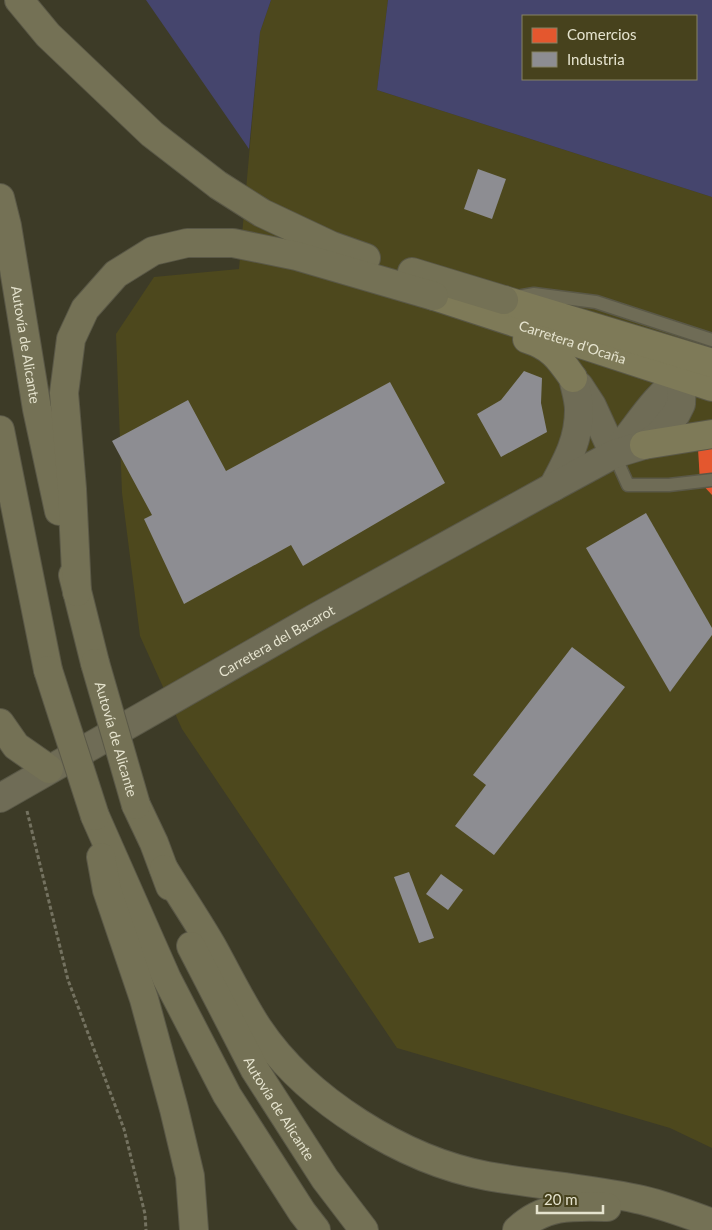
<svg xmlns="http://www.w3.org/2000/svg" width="712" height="1230" font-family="Lato,sans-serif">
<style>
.built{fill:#4d481d}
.green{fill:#45456d;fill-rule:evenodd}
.shops{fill:#e4572e}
.industry{fill:#8d8d92}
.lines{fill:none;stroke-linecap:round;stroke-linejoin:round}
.service-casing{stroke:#5a5847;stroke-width:15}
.tertiary-casing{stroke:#5a5847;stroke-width:30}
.primary-casing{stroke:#5a5847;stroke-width:30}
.motorway-casing{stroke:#5a5847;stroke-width:30}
.path{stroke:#747260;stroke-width:3;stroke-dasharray:4 2.5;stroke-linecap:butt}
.service{stroke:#6f6c56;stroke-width:12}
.tertiary{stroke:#6f6c56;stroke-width:28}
.primary{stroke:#7e7a58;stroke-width:28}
.motorway{stroke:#747155;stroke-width:28}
.motorway-bridge-casing{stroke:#5a5847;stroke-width:30;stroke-linecap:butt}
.motorway-bridge{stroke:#747155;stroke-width:28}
.labels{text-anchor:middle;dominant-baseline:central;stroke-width:5;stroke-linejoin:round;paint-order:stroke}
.street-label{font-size:14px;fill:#e5e3ce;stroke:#47421d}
</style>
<rect width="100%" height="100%" fill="#3d3b27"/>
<!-- built -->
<path class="built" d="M271 0H388L377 90 712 197V1148L670 1128 397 1048 182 729 140 636 122 493 116 334 154 277 239 269 260 32Z"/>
<!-- green -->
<g class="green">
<path d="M146 0H271L260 32 249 149Z"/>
<path d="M388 0H712V197L377 90ZM696 16V79H523V16Z"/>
</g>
<!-- shops -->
<path class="shops" d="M712 447V495L700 482 698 449Z"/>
<!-- industry -->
<g class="industry">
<path d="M478 169 506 179 492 219 464 209Z"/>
<path d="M524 371 542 378 541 403 547 432 501 457 477 414 501 400Z"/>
<path d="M390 382 445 483 303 566 291 545 184 604 144 519 152 515 112 441 188 400 226 471Z"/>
<path d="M646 513 712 628V635L670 692 586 548Z"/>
<path d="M572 647 625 687 494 855 455 826 486 785 473 775Z"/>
<path d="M409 872 434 938 419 943 394 877Z"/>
<path d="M441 874 463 890 448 910 426 894Z"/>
</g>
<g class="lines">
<defs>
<g id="service">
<path d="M517 297 534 294 596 302 712 340"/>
<path d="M614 454 628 485H669L712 480"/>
</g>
<g id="tertiary">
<path d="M579 386 592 406 614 454"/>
<path d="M614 454C637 428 653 397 682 378"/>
<path d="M553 487C567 461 579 440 579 410 579 399 575 388 573 378"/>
<path id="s1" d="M0 798 315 618 553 487 614 454 644 445 658 436 676 414 681 404 682 378"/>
</g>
<g id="primary">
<path id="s2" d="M434 296 712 387"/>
<path d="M504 300 712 363"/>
<path d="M527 339C552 347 559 358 573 378"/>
<path d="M644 445 712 434"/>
</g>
<g id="motorway">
<path d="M19 0 48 35 152 134 218 185 262 213 332 246 366 258"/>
<path id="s3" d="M0 198 7 226 37 409 59 511"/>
<path d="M412 272 504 300"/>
<path d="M0 430 48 670"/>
<path d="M73 575 95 663"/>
<path d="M77 592 72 489 64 393 71 339 85 309 116 274 153 251 187 243H233L297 256 434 296"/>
<path d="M0 723 16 746 49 769"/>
<path d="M136 805 154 843 170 886"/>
<path d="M95 816 167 979 227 1095 302 1212 316 1230"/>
<path d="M101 857 107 890 144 999 174 1109 190 1176 194 1230"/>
<path d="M164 869C180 895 197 920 212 946 227 973 241 1002 258 1028 306 1100 403 1160 487 1176 537 1185 587 1188 637 1199 662 1204 687 1214 712 1223"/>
<path id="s4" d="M191 946 255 1070 325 1179 364 1230"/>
<path d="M517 1230C544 1205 571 1206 607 1207"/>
</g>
</defs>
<!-- service casing -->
<use href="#service" class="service-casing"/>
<!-- tertiary casing -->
<use href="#tertiary" class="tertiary-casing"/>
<!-- primary casing -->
<use href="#primary" class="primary-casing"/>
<!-- motorway casing -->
<use href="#motorway" class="motorway-casing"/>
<!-- path -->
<path class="path" d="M27 811 68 980 124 1129 145 1214 146 1230"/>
<!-- service -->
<use href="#service" class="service"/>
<!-- tertiary -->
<use href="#tertiary" class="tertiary"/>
<!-- primary -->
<use href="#primary" class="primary"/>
<!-- motorway -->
<use href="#motorway" class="motorway"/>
<defs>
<g id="motorway-bridge">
<path id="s5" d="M95 663 136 805"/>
<path d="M48 670 95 816"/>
</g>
</defs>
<!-- motorway-bridge casing -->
<use href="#motorway-bridge" class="motorway-bridge-casing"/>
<!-- motorway-bridge -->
<use href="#motorway-bridge" class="motorway-bridge"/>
</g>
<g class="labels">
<!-- street labels -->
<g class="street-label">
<text stroke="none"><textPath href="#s2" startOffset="146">Carretera d'Ocaña</textPath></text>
<text stroke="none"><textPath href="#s3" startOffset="149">Autovía de Alicante</textPath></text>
<text stroke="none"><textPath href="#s1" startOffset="318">Carretera del Bacarot</textPath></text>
<text stroke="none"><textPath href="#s5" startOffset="79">Autovía de Alicante</textPath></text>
<text stroke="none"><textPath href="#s4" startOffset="185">Autovía de Alicante</textPath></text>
</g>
</g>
<!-- legend -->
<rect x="522" y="15" width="175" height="65" fill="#47421d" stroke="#868264"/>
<rect x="532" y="28" width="25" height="15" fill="#e4572e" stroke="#868264"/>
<text x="567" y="40" font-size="15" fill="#e5e3ce">Comercios</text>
<rect x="532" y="52" width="25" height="15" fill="#8d8d92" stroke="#868264"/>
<text x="567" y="65" font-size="15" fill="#e5e3ce">Industria</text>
<!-- scale -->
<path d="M537 1205v8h66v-8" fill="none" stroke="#e5e3ce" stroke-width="2.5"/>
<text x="544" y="1205" font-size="15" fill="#e5e3ce" stroke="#47421d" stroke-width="4" paint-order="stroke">20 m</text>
</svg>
